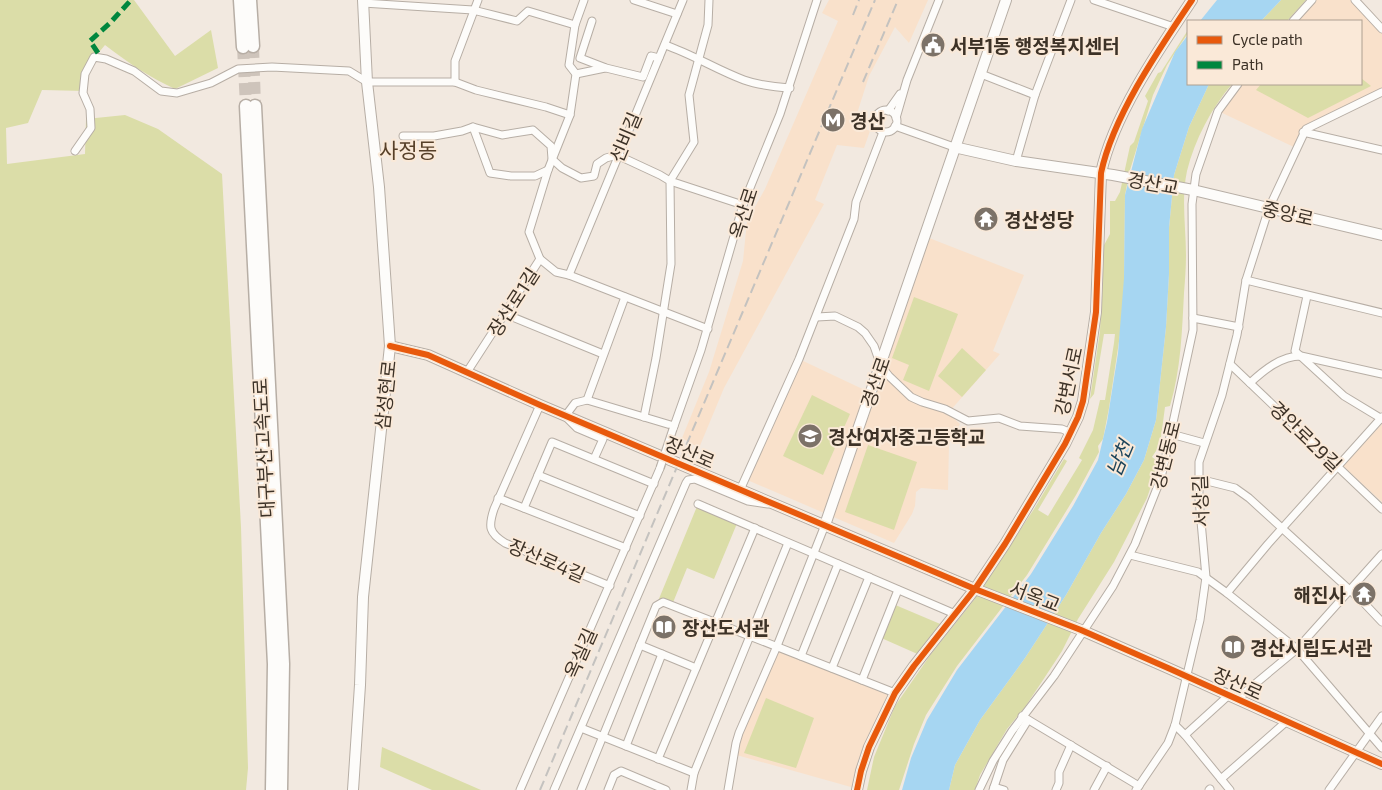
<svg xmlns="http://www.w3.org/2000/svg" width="1382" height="790" font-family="'Exo 2','Noto Sans KR',sans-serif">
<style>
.built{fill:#f9e1cb}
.green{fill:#dbdda8}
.water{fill:#a6d6f2}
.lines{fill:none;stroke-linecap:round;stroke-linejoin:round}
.highway-tunnel{stroke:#cec4bb;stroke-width:12;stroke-dasharray:12 6;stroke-linecap:butt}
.street-casing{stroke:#b7aea5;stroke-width:9}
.secondary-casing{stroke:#b7aea5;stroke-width:12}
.highway-casing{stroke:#b7aea5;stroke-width:15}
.street{stroke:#fdfcfa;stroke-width:7}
.secondary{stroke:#fdfcfa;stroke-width:10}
.highway{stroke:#fdfcfa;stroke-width:12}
.rail{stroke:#c4c2bf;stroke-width:2;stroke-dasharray:10 5;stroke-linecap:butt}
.street-bridge-casing{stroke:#b7aea5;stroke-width:9;stroke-linecap:butt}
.street-bridge{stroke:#fdfcfa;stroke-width:7}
.quiet{stroke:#00873e;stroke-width:5;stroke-dasharray:10 5;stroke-linecap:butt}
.cycleway-casing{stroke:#fae9d8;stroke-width:9}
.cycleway{stroke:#e8590c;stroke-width:6}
.labels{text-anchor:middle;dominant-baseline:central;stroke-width:4;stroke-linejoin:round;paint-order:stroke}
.poi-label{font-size:19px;font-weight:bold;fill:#3d3227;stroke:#fae9d8;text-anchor:start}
.street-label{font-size:19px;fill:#3d3227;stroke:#fae9d8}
.water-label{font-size:20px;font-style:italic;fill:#1c445a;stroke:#fae9d8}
.quarter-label{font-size:21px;fill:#574029;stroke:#fae9d8}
</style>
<rect width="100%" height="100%" fill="#f2e9e0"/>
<!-- built -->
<g class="built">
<path d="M829 0H928L909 43 895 27 869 76 854 123 870 131 864 148 837 145 815 200 824 204 724 388 699 448 682 438 709 372 743 261 747 221 765 189 838 21 822 13Z"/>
<path d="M1312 0H1355L1382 28V92L1312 126 1296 148 1218 111 1238 84H1361V21H1294Z"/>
<path d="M924 236 1024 275 993 351 1000 354 949 412H947L960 424 949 444 948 490 921 488 916 492 915 506 912 514 894 543 745 479 799 359 871 393 879 373 888 376 881 366Z"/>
<path d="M1382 424V502L1343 466Z"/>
<path d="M777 646 895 693 858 789 733 754Z"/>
</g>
<!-- green -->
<g class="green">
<path d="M0 0H134L175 56 211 30 218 68 175 89C149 77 127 62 105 45L90 63 85 91 42 90 28 123 6 128 7 164 85 154 86 119 125 115 158 129 222 174 241 527 248 768 246 790H0Z"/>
<path d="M1281 0H1306L1287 21H1261Z"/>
<path d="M1188 30V33L1167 65 1153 95 1130 170 1125 195 1124 286 1121 328 1109 408 1103 439 1098 446 1099 452 1076 495 1027 575 957 666 926 715 914 744 899 790H867L874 757 895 706 931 654 974 600 1034 509 1064 459 1067 461 1038 510 1048 516 1082 460 1079 458 1093 430 1100 400H1105L1114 343 1115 334H1104L1094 394 1090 399 1100 331 1103 247 1110 234V201H1115L1120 192 1130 146 1134 142 1148 101 1145 96 1158 73 1161 72Z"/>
<path d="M1361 78 1371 86 1308 118 1256 90 1261 84H1361Z"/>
<path d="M1209 84H1232C1211 109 1195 139 1187 171 1181 198 1186 228 1186 255 1186 268 1185 280 1184 293 1182 331 1181 369 1170 406L1165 407 1160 445 1152 457 1159 462 1147 498 1114 562 1078 619 1062 651 1043 680 1025 707 1007 729 980 775 975 790H949L955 765 980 720 1025 658 1066 595 1101 533 1126 494 1144 460 1156 420 1166 327 1169 274V228L1174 175 1189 127Z"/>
<path d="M914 297 958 314 929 391 903 380 909 365 892 358Z"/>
<path d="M962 348 986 370 962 397 938 376Z"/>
<path d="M812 395 850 414 823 475 783 456Z"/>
<path d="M868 445 917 462 894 530 845 512Z"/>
<path d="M698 504 738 521 714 579 687 568 672 605 656 606Z"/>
<path d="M893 604 945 626 922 656 879 637Z"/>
<path d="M766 698 814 718 796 768 744 753Z"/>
<path d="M382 747 481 790H432L380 767Z"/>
</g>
<!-- water -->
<g class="water">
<path d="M1217 0H1281L1261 21H1200Z"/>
<path d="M1188 35V84H1209L1189 127 1174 175 1169 228V274L1166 327 1156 420 1144 460 1126 494 1101 533 1066 595 1025 658 980 720 955 765 949 790H902L911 758 927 720 957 670 1031 574 1073 506 1098 460 1107 422 1118 353 1124 278 1125 195 1142 129 1175 52Z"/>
</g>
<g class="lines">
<!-- highway-tunnel -->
<g class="highway-tunnel">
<path d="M253 46 255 106"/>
<path d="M243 47 246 106"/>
</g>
<defs>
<g id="street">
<path d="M634 0 677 14"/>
<path d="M709 0 708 25 689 95 694 142 670 181 743 205"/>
<path d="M1094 0 1174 27"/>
<path d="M1355 0 1382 29"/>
<path d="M363 3 473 10 517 21 528 11 575 25"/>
<path d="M592 21 580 58 606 68 643 77 651 56 659 58"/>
<path d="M1293 21 1312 0"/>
<path d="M665 45C692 54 717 70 744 80 758 85 775 87 790 88"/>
<path d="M576 74 605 68"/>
<path d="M981 74 1035 95"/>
<path d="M455 82V61L478 0"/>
<circle cx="886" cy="121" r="11"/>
<path d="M888 111 900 94"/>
<path d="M896 118 907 80 939 0"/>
<path d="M895 126 954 147"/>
<path d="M473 127 490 173 511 176H535L548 170"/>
<path d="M1303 132 1382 150"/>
<path d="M403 136H434L462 131 473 127 502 135 533 130 551 146 552 159 562 168 581 178 594 176 597 164 606 158 617 155 660 175 670 181 671 264 656 358 644 417"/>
<path d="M75 151 91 128 90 109 83 93 85 74 94 57 106 59 134 71 161 91 177 93 211 83 238 69 272 67 349 71 367 82H455L476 90 546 107 570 115"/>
<path d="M1016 161 1035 95 1071 0"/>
<path d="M540 259 529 232 548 170 570 115 576 74 569 65 575 25 584 0"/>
<path d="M569 275 683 0"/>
<path d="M1246 280 1382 313"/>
<path d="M1307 296 1295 351 1344 396 1382 419"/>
<path d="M505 314 603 354"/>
<path d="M817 317 835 316 858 327 865 333 874 346 881 366 889 376 911 397 922 402 945 409 968 421 999 418 1020 426 1062 429 1071 433"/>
<path d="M1193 318 1239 327"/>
<path d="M1230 364 1382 509"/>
<path d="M467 372 540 259 556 272 569 275 708 329"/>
<path d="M1250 383C1264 370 1281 356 1301 356L1382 374"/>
<path d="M587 400 625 297"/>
<path d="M540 405 494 509C488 527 489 533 505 543L610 586"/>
<path d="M566 415 575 403 587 400 674 426"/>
<path d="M568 419 577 428 603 439 594 459"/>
<path d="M673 429 701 350 743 205 780 114 817 0"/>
<path d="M1171 434 1204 443"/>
<path d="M538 475 640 516"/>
<path d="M1199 479 1235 488 1249 498 1364 603 1382 622"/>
<path d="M740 490 799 359 854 219 856 202 883 132"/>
<path d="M498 498 626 548"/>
<path d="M698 504 955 614"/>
<path d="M524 508 552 442 654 484"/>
<path d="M1130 555 1198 572 1227 593 1297 649 1382 748"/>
<path d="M1227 593 1268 544 1382 417"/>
<path d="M640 645 696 668"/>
<path d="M801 656 838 564"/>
<path d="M832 668 869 577"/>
<path d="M862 680 898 590"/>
<path d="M1237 699 1297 649 1382 554"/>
<path d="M1022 716 1139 786"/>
<path d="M1175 725 1185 735 1230 790"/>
<path d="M581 728 694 773"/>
<path d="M1185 735 1229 695"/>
<path d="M626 746 662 654"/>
<path d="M658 759 755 528"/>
<path d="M1221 779 1287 721"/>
<path d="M994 787 1003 760 1028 720"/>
<path d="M520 790 661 466"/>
<path d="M554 790 686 483 688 480 695 479 748 501 768 504"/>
<path d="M581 790 656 606 663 602 895 693"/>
<path d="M608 790 614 775 621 771 666 790"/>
<path d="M691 790 694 773 788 543"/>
<path d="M728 790 736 743 739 733 777 646 825 525"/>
<path d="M979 790 993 761 1012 731 1054 676 1113 586 1135 544 1161 478 1193 330 1192 204 1196 174 1218 111 1238 84"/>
<path d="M993 790 994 787 1004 790"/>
<path d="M1056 790 1059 783V772L1071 745"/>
<path d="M1094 790 1107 766"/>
<path d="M1136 790 1168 743 1175 725 1200 620 1206 577 1199 499V462L1222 395 1237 335 1246 280 1269 208 1306 129 1382 92"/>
<path d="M1209 790 1210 789"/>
<path d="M1329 790 1382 716"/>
</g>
<g id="secondary">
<path d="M954 147 1016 161 1113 175 1193 190 1382 235"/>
<path d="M390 346 428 355 540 405 975 589 1081 630 1168 668 1382 764"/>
<path d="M825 525 1006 0"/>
<path d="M353 790 360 685 363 597 390 346 379 187 367 82 363 0"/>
<path d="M857 790 861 771 869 747 895 693 914 666 975 589 1005 544 1065 444 1078 417 1083 401 1096 312 1101 173C1113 116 1159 49 1192 0"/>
</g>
<g id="highway">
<path d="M240 0 243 47"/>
<path d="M250 0 253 46"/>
<path d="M246 106 274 664 272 790"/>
<path d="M255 106 283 664 281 790"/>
</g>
</defs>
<!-- street casing -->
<use href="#street" class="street-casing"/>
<!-- secondary casing -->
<use href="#secondary" class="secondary-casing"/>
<!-- highway casing -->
<use href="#highway" class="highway-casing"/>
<!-- street -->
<use href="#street" class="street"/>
<!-- secondary -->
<use href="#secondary" class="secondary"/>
<!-- highway -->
<use href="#highway" class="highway"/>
<!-- rail -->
<g class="rail">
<path d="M853 15 859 0"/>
<path d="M863 82 898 0"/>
<path d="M540 790 875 0"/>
</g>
<defs>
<path id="street-bridge" d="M660 468 673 429"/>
</defs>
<!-- street-bridge casing -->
<use href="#street-bridge" class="street-bridge-casing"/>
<!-- street-bridge -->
<use href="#street-bridge" class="street-bridge"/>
<!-- quiet -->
<path class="quiet" d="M98 53 90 41 110 23 131 0"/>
<defs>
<g id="cycleway">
<path d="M390 346 428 355 540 405 975 589 1081 630 1168 668 1382 764"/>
<path d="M857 790 861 771 869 747 895 693 914 666 975 589 1005 544 1065 444 1078 417 1083 401 1096 312 1101 173C1113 116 1159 49 1192 0"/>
</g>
</defs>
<!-- cycleway casing -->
<use href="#cycleway" class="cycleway-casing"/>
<!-- cycleway -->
<use href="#cycleway" class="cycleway"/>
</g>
<!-- icons -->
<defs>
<symbol id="civic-disc" viewBox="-11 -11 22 22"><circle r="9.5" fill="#7c7268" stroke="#fae9d8"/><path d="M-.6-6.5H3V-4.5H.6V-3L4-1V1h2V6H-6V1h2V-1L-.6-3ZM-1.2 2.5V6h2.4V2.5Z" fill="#fff"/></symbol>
<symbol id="metro-disc" viewBox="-11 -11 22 22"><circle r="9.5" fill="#7c7268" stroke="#fae9d8"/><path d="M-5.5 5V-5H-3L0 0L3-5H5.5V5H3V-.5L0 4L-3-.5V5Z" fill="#fff"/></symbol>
<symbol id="temple-disc" viewBox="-11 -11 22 22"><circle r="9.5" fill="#7c7268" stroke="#fae9d8"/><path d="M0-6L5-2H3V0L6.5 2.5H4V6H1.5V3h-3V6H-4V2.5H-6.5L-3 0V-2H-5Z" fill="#fff"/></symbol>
<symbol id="school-disc" viewBox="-11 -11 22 22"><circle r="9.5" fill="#7c7268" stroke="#fae9d8"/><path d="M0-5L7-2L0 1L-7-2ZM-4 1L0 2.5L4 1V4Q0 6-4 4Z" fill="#fff"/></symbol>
<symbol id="library-disc" viewBox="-11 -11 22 22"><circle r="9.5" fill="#7c7268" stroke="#fae9d8"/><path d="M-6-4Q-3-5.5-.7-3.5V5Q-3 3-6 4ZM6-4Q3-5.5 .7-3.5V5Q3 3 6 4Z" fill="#fff"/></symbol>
</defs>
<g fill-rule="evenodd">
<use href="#civic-disc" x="919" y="31" width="28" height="28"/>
<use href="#metro-disc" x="819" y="106" width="28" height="28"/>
<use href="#temple-disc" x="972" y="205" width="28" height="28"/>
<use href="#school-disc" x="796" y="422" width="28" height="28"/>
<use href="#temple-disc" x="1350" y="580" width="28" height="28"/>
<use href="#library-disc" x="650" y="613" width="28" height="28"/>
<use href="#library-disc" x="1219" y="633" width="28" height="28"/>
</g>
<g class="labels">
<!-- poi labels -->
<g class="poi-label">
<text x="950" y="45">서부1동 행정복지센터</text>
<text x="850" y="120">경산</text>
<text x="1004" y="219">경산성당</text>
<text x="828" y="436">경산여자중고등학교</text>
<text x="1346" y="594" text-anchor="end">해진사</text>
<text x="682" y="627">장산도서관</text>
<text x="1250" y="647">경산시립도서관</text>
</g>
<!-- street labels -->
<g class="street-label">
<text transform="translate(625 137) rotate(-67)">선비길</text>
<text transform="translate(1153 183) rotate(10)">경산교</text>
<text transform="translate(743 213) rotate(-72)">옥산로</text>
<text transform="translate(1288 213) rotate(13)">중앙로</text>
<text transform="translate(513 302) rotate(-57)">장산로1길</text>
<text transform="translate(1068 381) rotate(-78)">강변서로</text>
<text transform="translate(875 382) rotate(-71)">경산로</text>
<text transform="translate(385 395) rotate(-84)">삼성현로</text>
<text transform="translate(1306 436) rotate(44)">경안로29길</text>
<text transform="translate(263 448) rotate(-93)">대구부산고속도로</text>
<text transform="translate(690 452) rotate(23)">장산로</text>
<text transform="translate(1165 455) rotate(-76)">강변동로</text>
<text transform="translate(1200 501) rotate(-92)">서상길</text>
<text transform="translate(547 560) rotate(23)">장산로4길</text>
<text transform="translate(1035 596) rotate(21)">서옥교</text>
<text transform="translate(580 653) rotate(-66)">옥실길</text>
<text transform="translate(1238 683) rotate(24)">장산로</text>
</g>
<!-- water labels -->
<g class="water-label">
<text transform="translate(1119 458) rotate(-67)">남천</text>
</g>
<!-- quarter labels -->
<g class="quarter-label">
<text x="408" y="149">사정동</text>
</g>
</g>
<!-- legend -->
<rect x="1187" y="20" width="175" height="65" fill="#fae9d8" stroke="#aea091"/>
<rect x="1197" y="36" width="25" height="8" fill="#e8590c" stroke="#aea091"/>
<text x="1232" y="45" font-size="15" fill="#3d3227">Cycle path</text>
<rect x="1197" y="61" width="25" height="8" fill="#00873e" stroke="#aea091"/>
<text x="1232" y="70" font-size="15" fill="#3d3227">Path</text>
</svg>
